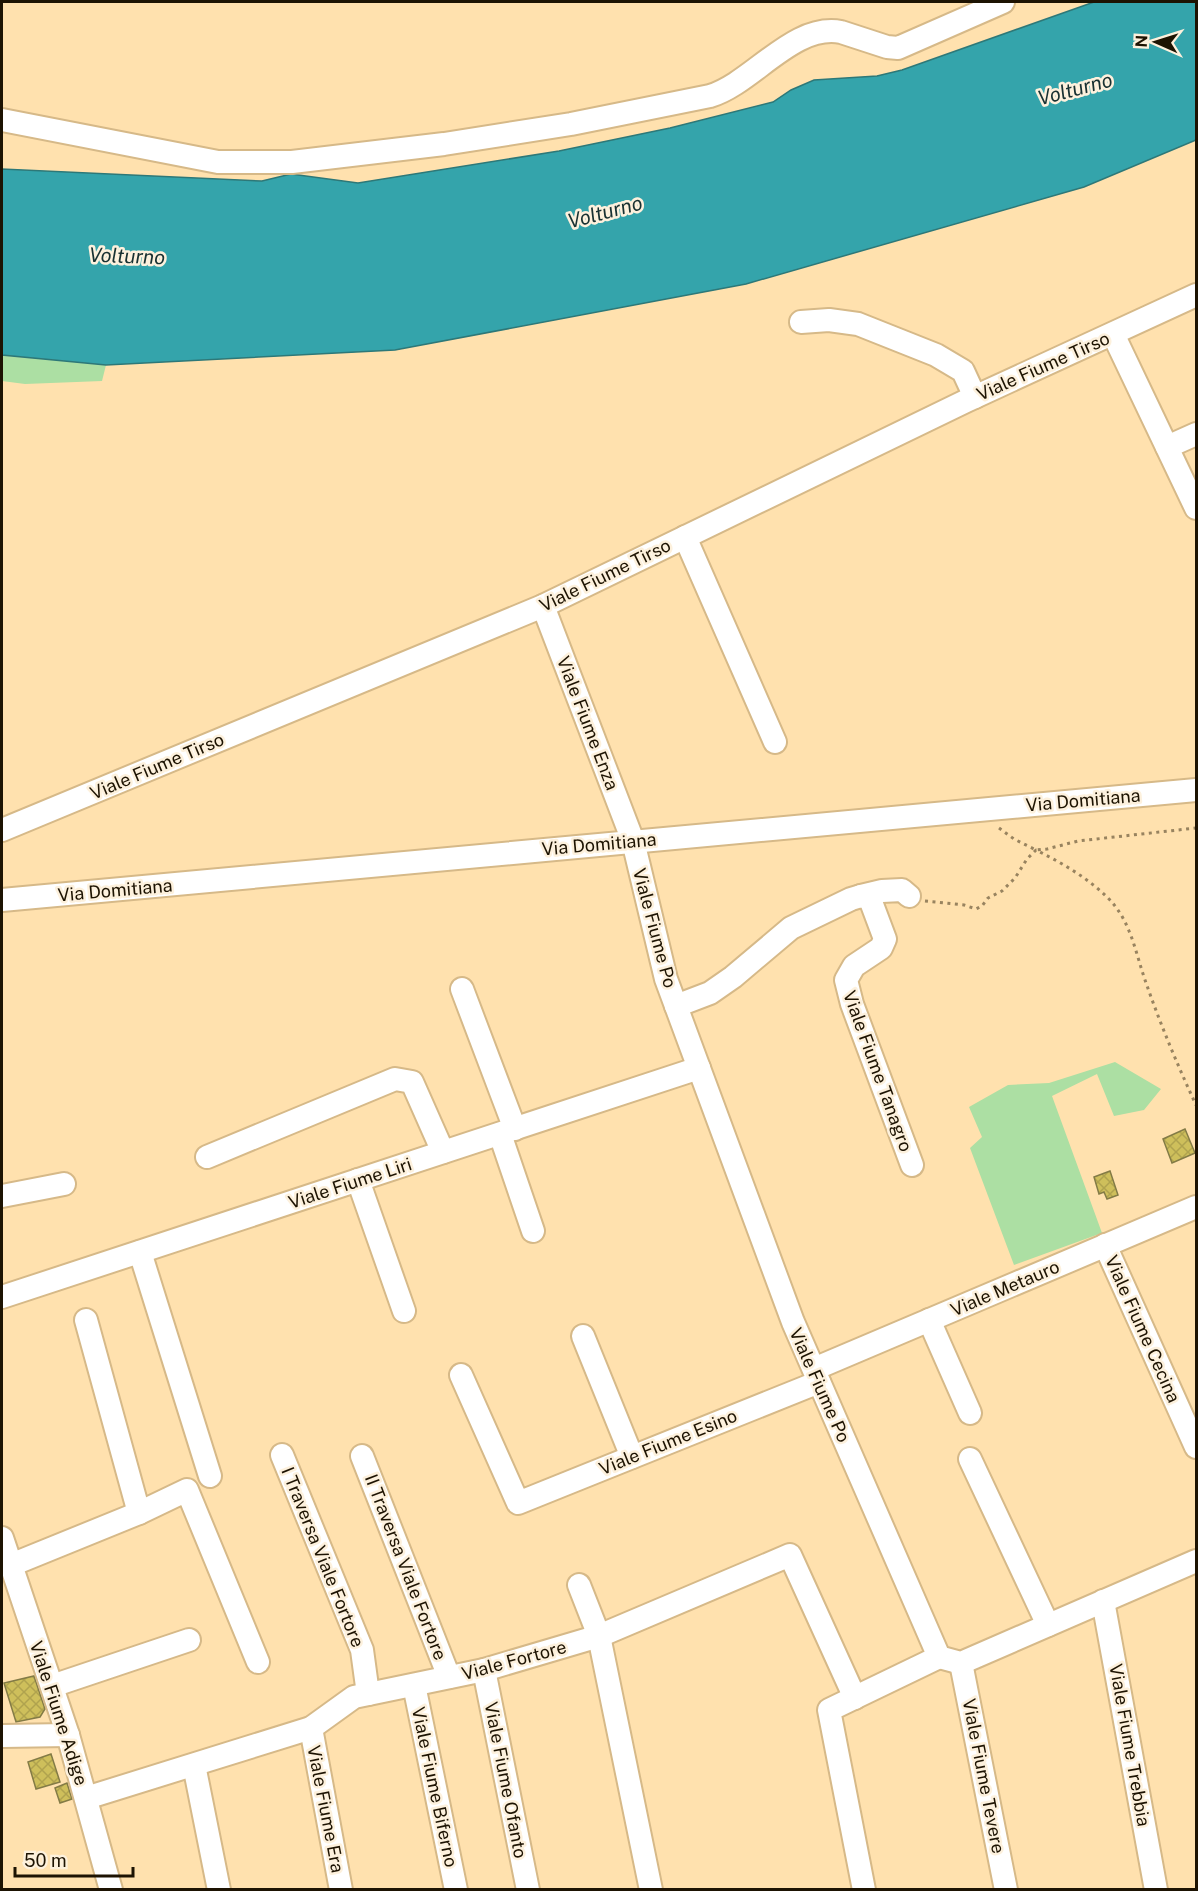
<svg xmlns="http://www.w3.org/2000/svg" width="1198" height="1891" font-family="'Public Sans',sans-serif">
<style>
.grass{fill:#acdfa3}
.water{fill:#34a4ab;stroke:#2d7878;stroke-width:1.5}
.building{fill:url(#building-cross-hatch);stroke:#837b46;stroke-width:1.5}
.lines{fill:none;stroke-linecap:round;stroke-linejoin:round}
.minor-casing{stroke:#d6b988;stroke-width:26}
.path{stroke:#98835f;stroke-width:3;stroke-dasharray:3 4.5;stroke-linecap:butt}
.minor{stroke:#fff;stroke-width:22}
.labels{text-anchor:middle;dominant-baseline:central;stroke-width:5;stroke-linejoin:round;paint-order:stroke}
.street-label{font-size:18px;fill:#1d1302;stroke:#fdf1dd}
.water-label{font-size:20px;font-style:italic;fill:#183132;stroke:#fdf1dd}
</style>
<defs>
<pattern id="building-cross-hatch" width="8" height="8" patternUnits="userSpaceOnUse" patternTransform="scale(1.5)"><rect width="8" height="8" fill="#cebf5b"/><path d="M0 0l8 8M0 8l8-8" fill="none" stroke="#b0a34e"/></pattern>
</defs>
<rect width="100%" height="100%" fill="#ffe1ae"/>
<!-- grass -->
<g class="grass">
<path d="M2 355 106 365 102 381 25 384 2 381Z"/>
<path d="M1115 1062 1161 1089 1144 1110 1114 1116 1097 1074 1052 1096 1102 1233 1014 1265 970 1148 982 1137 969 1107 1008 1085 1049 1083Z"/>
</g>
<!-- water -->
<path class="water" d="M1094 2H1196V140L1084 187 746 284 395 350 106 365 2 355V169L262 181 291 174 358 183 559 151 670 128 773 102 791 90 814 80 877 76 902 70Z"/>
<!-- building -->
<g class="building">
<path d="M1185 1129 1195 1153 1172 1163 1163 1139Z"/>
<path d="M1110 1171 1118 1195 1107 1199 1104 1192 1099 1194 1094 1177Z"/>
<path d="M34 1676 45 1709 40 1717 16 1722 4 1683Z"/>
<path d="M51 1754 60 1782 36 1789 28 1762Z"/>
<path d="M67 1783 72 1799 60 1803 55 1788Z"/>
</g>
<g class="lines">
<defs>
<g id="minor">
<path d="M2 120 218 162H292L444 144 571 124 710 96C753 83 793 23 841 32L887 47 898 48 1003 2"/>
<path d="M801 322 829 320 858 324 936 355 963 371 975 397"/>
<path d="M1113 334 1196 508"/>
<path d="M1167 447 1196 434"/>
<path d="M685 537 775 742"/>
<path d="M543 606 633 841 666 979 793 1322 939 1657 961 1663 1196 1561"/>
<path d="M2 830 543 606 966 401 1196 295"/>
<path d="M861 896 882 891 902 890 909 896"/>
<path d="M2 900 1196 790"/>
<path d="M462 989 515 1129"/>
<path d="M676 1006 710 993 733 977 791 928 851 899 861 896 870 899 885 939 881 948 854 966 846 980 852 1004 912 1165"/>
<path d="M500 1134 533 1231"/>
<path d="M207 1157 395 1079 412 1082 443 1152"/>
<path d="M358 1180 404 1311"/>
<path d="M2 1196 64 1184"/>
<path d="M1105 1245 1196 1447"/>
<path d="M140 1252 210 1476"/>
<path d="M2 1297 699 1068"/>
<path d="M86 1320 139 1513"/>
<path d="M929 1320 970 1413"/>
<path d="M583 1336 632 1457"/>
<path d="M814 1369 1196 1207"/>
<path d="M461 1375 518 1503 819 1382"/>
<path d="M282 1455 362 1650 368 1694"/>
<path d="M362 1456 449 1677"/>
<path d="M970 1459 1048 1625"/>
<path d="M2 1538 68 1735 111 1890"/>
<path d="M11 1565 139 1513 187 1490 258 1662"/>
<path d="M579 1585 599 1636 651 1890"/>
<path d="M1103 1601 1156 1890"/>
<path d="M961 1663 1006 1890"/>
<path d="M484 1670 528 1890"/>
<path d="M414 1685 456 1890"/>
<path d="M52 1686 189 1640"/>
<path d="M311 1728 341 1890"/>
<path d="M2 1736 68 1735"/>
<path d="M194 1765 219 1890"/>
<path d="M86 1798 311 1728 354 1697 484 1670 599 1636 790 1555 855 1698"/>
<path d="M864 1890 829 1710 939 1657"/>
</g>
</defs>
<!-- minor casing -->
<use href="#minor" class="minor-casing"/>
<!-- path -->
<g class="path">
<path d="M999 828 1014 839 1036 850 1047 849 1078 841 1196 828"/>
<path d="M925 901 964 905 976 909 982 906 988 898 1002 891 1015 878 1027 859 1036 850C1062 863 1088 878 1108 898 1130 920 1135 950 1144 977 1159 1021 1177 1064 1196 1105"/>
</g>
<!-- minor -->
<use href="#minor" class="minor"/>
</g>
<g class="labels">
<!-- street labels -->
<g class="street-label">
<text transform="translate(1043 366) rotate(-24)">Viale Fiume Tirso</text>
<text transform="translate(605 575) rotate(-26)">Viale Fiume Tirso</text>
<text transform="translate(588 723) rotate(69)">Viale Fiume Enza</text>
<text transform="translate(157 766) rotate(-23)">Viale Fiume Tirso</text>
<text transform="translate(1083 800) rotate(-5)">Via Domitiana</text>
<text transform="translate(599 844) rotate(-5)">Via Domitiana</text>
<text transform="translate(115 890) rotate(-5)">Via Domitiana</text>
<text transform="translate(655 928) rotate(75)">Viale Fiume Po</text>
<text transform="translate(878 1071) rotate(70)">Viale Fiume Tanagro</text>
<text transform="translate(350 1183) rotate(-18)">Viale Fiume Liri</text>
<text transform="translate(1005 1288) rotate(-23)">Viale Metauro</text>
<text transform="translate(1143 1329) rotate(66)">Viale Fiume Cecina</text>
<text transform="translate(820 1385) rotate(66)">Viale Fiume Po</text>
<text transform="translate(668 1442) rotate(-22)">Viale Fiume Esino</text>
<text transform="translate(323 1557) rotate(68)">I Traversa Viale Fortore</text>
<text transform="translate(406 1567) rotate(69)">II Traversa Viale Fortore</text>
<text transform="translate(514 1660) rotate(-15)">Viale Fortore</text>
<text transform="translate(59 1713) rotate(72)">Viale Fiume Adige</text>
<text transform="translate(1130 1745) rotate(80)">Viale Fiume Trebbia</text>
<text transform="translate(984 1776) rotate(79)">Viale Fiume Tevere</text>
<text transform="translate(506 1780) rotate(79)">Viale Fiume Ofanto</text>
<text transform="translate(435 1787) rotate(78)">Viale Fiume Biferno</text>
<text transform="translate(326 1809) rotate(79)">Viale Fiume Era</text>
</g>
<!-- water labels -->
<g class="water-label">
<text transform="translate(1075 89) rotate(-15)">Volturno</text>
<text transform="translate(605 212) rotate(-15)">Volturno</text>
<text transform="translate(127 256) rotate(2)">Volturno</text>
</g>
</g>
<!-- border -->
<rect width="1198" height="1891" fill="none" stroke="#1d1302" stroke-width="6"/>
<!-- north arrow -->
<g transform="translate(1156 42) rotate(273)" stroke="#fdf1dd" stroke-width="4.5" paint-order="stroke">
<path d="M0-4.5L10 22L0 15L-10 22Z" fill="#1d1302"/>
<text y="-9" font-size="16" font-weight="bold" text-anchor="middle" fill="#1d1302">N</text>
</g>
<!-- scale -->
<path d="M15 1867v9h118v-9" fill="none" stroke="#1d1302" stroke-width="3"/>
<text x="24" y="1867" font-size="18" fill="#1d1302" stroke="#fdf1dd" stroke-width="4.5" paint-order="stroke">50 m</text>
</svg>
